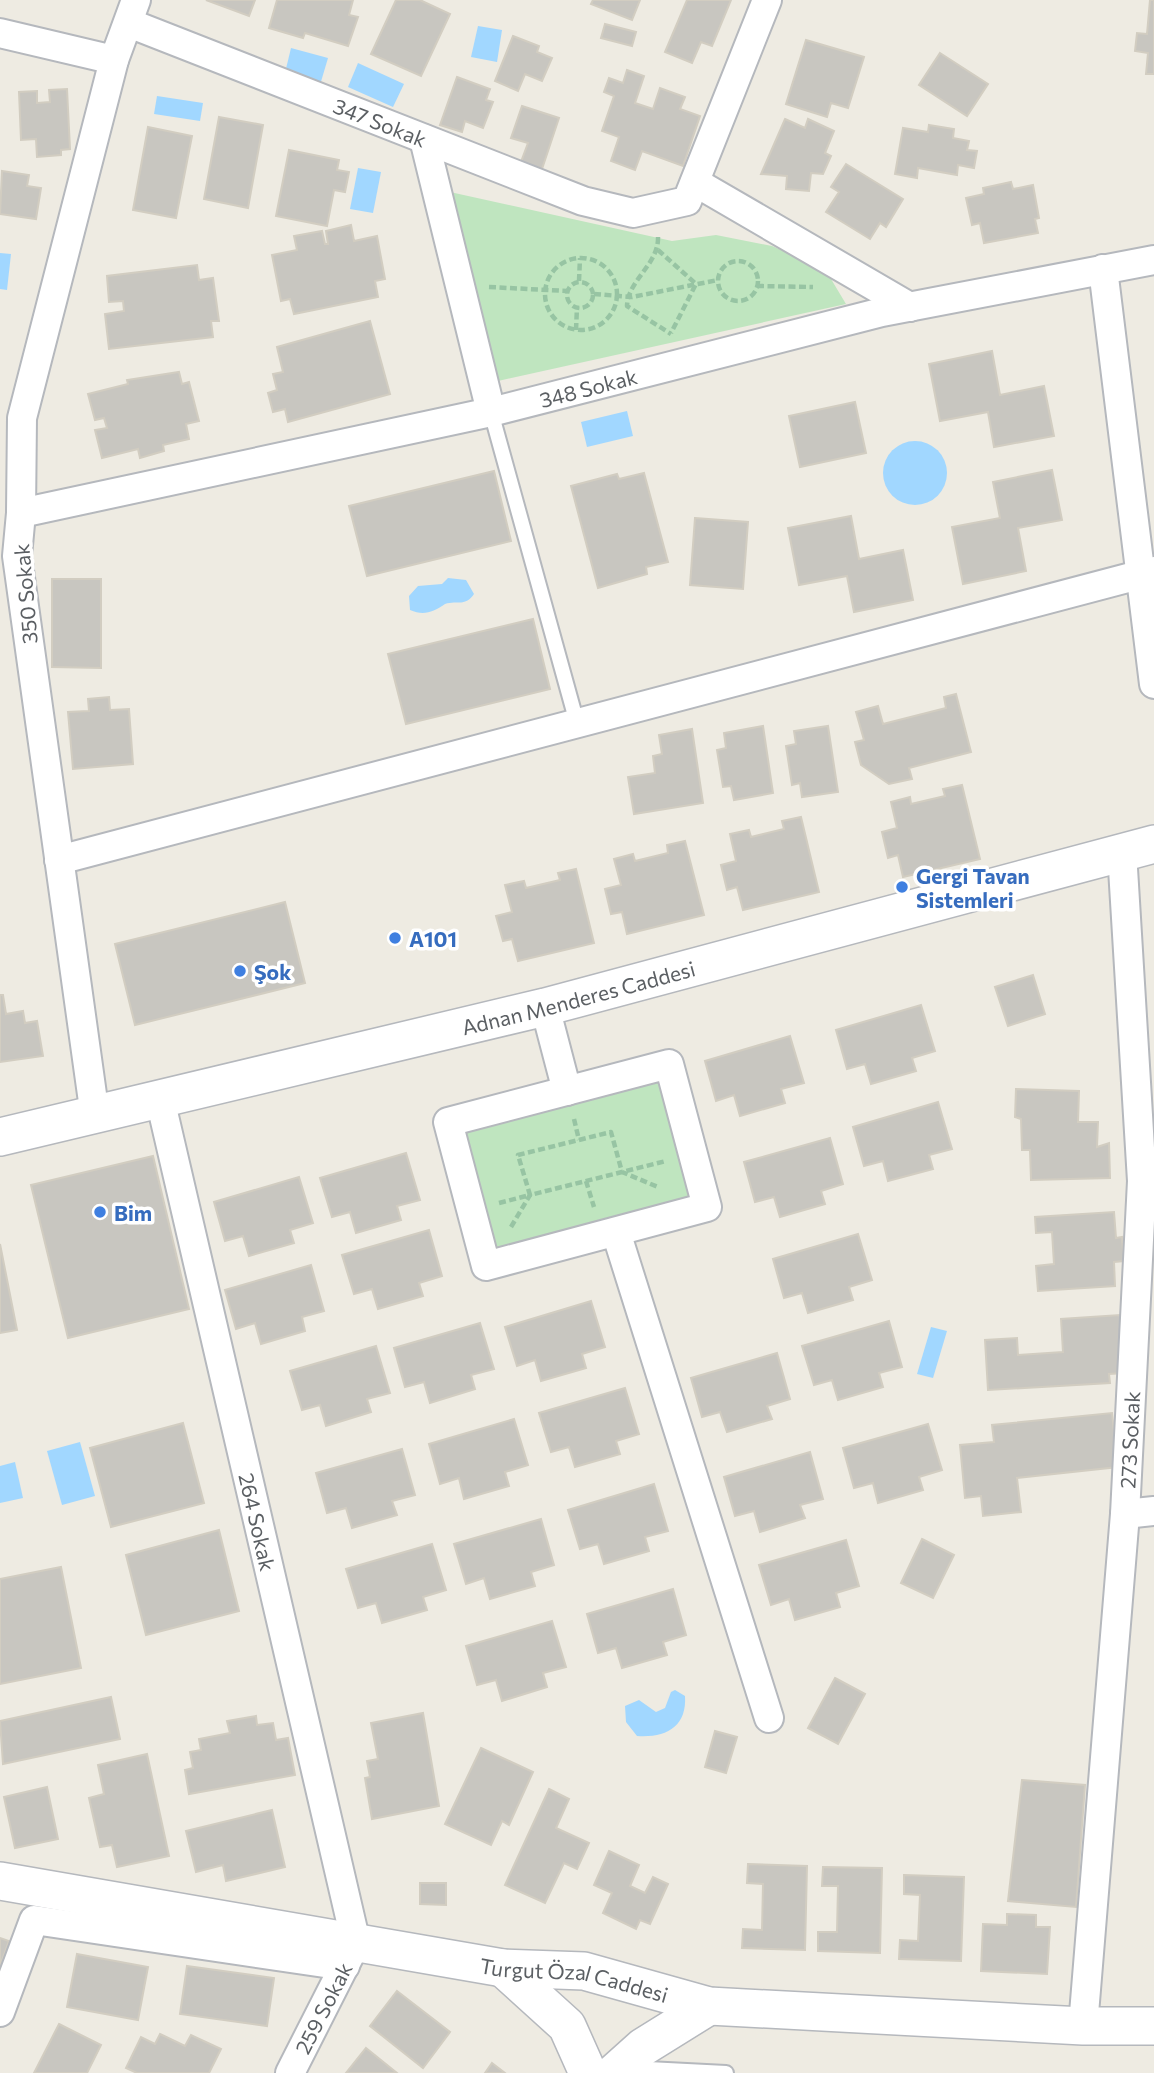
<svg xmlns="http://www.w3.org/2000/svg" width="1154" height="2073" font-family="Commissioner,sans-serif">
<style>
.green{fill:#bfe5bf}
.water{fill:#a1d7ff}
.building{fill:#c8c6c0;stroke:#d2cdc1;stroke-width:2}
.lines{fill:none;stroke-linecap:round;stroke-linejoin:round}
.service-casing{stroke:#b5b8bd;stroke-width:18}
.minor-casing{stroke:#b5b8bd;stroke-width:32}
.tertiary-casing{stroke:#b5b8bd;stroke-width:40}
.path{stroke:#97c4a3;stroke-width:4.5;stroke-dasharray:7 3.5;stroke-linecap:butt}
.service{stroke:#fff;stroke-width:14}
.minor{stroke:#fff;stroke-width:28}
.tertiary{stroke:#fff;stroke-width:37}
.shop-dot{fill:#3f7fe0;stroke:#fff;stroke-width:2.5}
.labels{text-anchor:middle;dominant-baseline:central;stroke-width:7;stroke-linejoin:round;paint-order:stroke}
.street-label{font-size:21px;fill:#5b5f63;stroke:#fff}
.shop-label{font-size:21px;font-weight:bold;fill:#366cbe;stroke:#fff;text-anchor:start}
</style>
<rect width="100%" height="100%" fill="#eeebe2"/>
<!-- green -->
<g class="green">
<path d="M450 192 672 241 716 235 772 246 825 269 846 304 498 381Z"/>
<path d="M666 1071 703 1203 493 1261 457 1128Z"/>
</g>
<!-- water -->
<g class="water">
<path d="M478 26 502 30 497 62 471 57Z"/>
<path d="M291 48 328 58 320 85 284 77Z"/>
<path d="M358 63 404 84 393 107 348 87Z"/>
<path d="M157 96 203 103 200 121 154 114Z"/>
<path d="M358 168 381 172 373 213 350 209Z"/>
<path d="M0 253 11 254 7 290 0 289Z"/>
<path d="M627 411 633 436 587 447 581 422Z"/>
<circle cx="915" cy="473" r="32"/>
<path d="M448 578 466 580 474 594C465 607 458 600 445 604 433 612 424 616 410 610L409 596 418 586 442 584Z"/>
<path d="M931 1327 947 1331 933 1378 917 1374Z"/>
<path d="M80 1442 95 1496 62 1505 47 1451Z"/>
<path d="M15 1462 23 1498 0 1503V1466Z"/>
<path d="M675 1690 685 1696C687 1727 666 1738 637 1736L626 1722 625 1706 639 1700 656 1712 665 1708 671 1692Z"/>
</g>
<!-- building -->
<g class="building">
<path d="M206 0H255L249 16Z"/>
<path d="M277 0H353L349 15 358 17 348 46 305 33 303 38 269 28Z"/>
<path d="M396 0H420L450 14 421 76 371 54Z"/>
<path d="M593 0H640L632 20 591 4Z"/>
<path d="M687 0H731L712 46 701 42 692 63 665 52Z"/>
<path d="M1150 0H1154V74H1146L1148 53 1135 51 1137 33 1147 34Z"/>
<path d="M605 24 636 32 632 46 601 38Z"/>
<path d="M513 36 539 46 537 52 552 58 542 81 525 74 518 91 495 81Z"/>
<path d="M806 40 864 57 848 108 831 103 827 117 786 104Z"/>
<path d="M940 53 988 84 967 116 919 85Z"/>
<path d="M627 70 644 76 635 103 653 109 660 88 685 97 680 109 700 116 683 166 642 151 635 170 611 161 619 137 602 131 614 96 604 92 609 78 623 83Z"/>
<path d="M457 77 490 89 486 100 493 102 483 128 465 121 462 132 440 125Z"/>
<path d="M67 89 70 149 61 150V155L37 157 36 139 21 140 19 92 37 91V103L50 102 49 90Z"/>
<path d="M522 106 559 118 542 169 521 162 528 143 511 138Z"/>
<path d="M219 117 263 125 248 208 204 199Z"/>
<path d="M785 119 805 128 808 119 834 131 825 153 831 156 823 174 811 173 809 191 786 189 787 176 761 174Z"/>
<path d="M929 125 954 129 953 138 969 141 967 150 977 151 974 168 958 165 957 175 918 168 917 178 895 174 903 128 928 132Z"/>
<path d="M148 127 192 136 176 218 133 210Z"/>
<path d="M289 150 339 160 337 170 349 172 345 192 334 190 327 226 276 216Z"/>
<path d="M846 164 903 199 886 227 880 223 870 239 826 212 839 192 831 187Z"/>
<path d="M2 171 29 175 27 186 41 188 36 219 0 214Z"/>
<path d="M1011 182 1013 189 1033 185 1039 218 1035 219 1038 233 984 243 980 223 972 225 966 198 984 194 983 188Z"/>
<path d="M351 225 354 241 377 236 385 279 375 281 378 297 294 314 290 299 281 301 272 255 297 250 294 236 322 231 325 244H328L326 231Z"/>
<path d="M197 265 199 280 213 278 219 321H211L213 337 109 349 105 314 124 311 123 301 109 302 107 276Z"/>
<path d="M370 321 390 394 288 422 285 409 273 412 268 393 277 390 273 374 283 372 277 347Z"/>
<path d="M992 351 1000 395 1044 386 1054 436 994 447 988 412 940 421 929 364Z"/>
<path d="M179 372 182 384 189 382 199 421 186 424 189 439 163 445 164 451 140 458 138 449 102 458 95 430 107 428 104 418 95 420 88 394 128 384 127 380Z"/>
<path d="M855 402 866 453 800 467 789 416Z"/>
<path d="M1052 470 1062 520 1018 528 1026 571 963 584 952 527 1000 518 993 482Z"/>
<path d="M494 471 511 541 367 576 349 506Z"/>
<path d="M644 473 668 562 646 567 647 574 598 588 571 486 617 474 619 479Z"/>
<path d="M851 516 859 559 903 550 913 600 854 612 847 576 799 585 788 528Z"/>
<path d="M695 518 748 522 743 589 690 585Z"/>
<path d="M52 579H101V668L52 667Z"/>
<path d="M533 619 550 689 406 724 388 654Z"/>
<path d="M956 694 971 752 909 768 912 779 889 784 861 765 855 742 864 740 856 712 878 706 883 724 946 708 944 697Z"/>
<path d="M109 697 110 710 129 709 133 764 73 769 68 712 89 711 88 699Z"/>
<path d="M763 726 773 793 734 800 731 786 723 787 717 750 726 748 724 733Z"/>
<path d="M828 726 838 792 802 797 800 783 792 785 786 746 796 744 794 731Z"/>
<path d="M692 729 703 803 634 814 628 777 655 773 653 756 662 754 659 735Z"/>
<path d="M962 785 980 859 903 877 898 855 888 858 882 832 897 828 891 802 910 797 911 804 945 796 943 789Z"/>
<path d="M801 817 819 892 743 910 737 887 727 890 721 865 736 861 730 834 749 830 751 837 784 829 782 821Z"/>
<path d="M685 841 704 915 627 934 622 912 611 914 605 889 621 885 614 859 633 854 635 861 668 853 667 845Z"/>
<path d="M576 869 594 943 518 961 512 939 503 941 496 916 512 912 505 885 524 881 526 888 560 880 558 873Z"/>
<path d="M285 902 305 983 135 1025 115 944Z"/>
<path d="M1033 975 1045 1014 1008 1026 995 987Z"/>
<path d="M0 995H3L6 1014 23 1011 25 1023 37 1021 43 1056 0 1062Z"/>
<path d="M921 1005 935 1051 912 1058 916 1071 871 1084 865 1064 847 1069 836 1030Z"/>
<path d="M790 1036 804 1083 781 1089 785 1103 740 1116 734 1095 716 1101 705 1061Z"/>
<path d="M1016 1089 1079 1091 1078 1122H1098L1097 1147 1109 1143 1110 1178 1031 1180 1030 1150H1022L1021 1119 1015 1117Z"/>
<path d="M938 1102 952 1149 929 1155 933 1169 888 1181 883 1161 864 1166 853 1127Z"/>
<path d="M830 1138 843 1184 821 1191 825 1204 780 1217 774 1197 755 1202 744 1162Z"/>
<path d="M406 1153 420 1200 397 1206 401 1220 356 1233 350 1212 332 1217 320 1178Z"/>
<path d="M153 1156 189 1309 68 1338 31 1185Z"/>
<path d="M299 1177 313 1223 290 1230 294 1243 249 1256 243 1236 225 1241 214 1202Z"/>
<path d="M1114 1212 1116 1238 1122 1237 1124 1261 1114 1262 1115 1286 1038 1291 1036 1266 1054 1264 1052 1232 1036 1233 1035 1217Z"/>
<path d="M429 1230 442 1276 419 1283 423 1296 378 1309 372 1289 354 1294 342 1255Z"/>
<path d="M858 1234 872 1280 849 1287 853 1300 808 1313 802 1293 784 1298 773 1259Z"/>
<path d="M0 1244 17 1330 0 1333Z"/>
<path d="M311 1265 324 1311 302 1317 305 1331 261 1344 255 1323 236 1329 225 1290Z"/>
<path d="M591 1301 605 1347 582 1354 586 1368 541 1381 535 1360 517 1366 505 1327Z"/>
<path d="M1120 1315 1124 1373 1109 1374 1110 1383 988 1390 985 1340 1017 1338 1018 1355 1063 1352 1061 1319Z"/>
<path d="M889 1321 902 1367 879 1373 883 1387 838 1400 832 1380 814 1385 802 1346Z"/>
<path d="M480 1323 494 1369 471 1375 475 1389 430 1403 424 1382 405 1387 394 1348Z"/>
<path d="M376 1346 390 1393 367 1399 371 1412 326 1426 320 1405 302 1410 290 1371Z"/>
<path d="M777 1353 790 1399 767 1406 772 1419 727 1432 720 1412 702 1417 691 1378Z"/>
<path d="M625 1388 639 1434 616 1441 620 1454 575 1467 569 1447 551 1452 539 1413Z"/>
<path d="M1112 1413 1118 1467 1017 1478 1021 1512 983 1516 981 1496 965 1498 960 1445 994 1442 992 1425Z"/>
<path d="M514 1419 528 1465 505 1472 509 1486 464 1499 459 1478 440 1484 429 1444Z"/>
<path d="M183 1423 204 1503 111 1527 90 1448Z"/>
<path d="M928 1424 942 1470 919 1477 923 1490 878 1503 873 1483 854 1488 843 1448Z"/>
<path d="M402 1449 415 1495 392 1501 397 1515 352 1528 346 1508 327 1513 316 1473Z"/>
<path d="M810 1452 823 1499 800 1505 805 1518 760 1532 754 1511 735 1516 724 1477Z"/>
<path d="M654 1484 668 1531 645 1537 649 1551 604 1564 598 1544 580 1549 568 1510Z"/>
<path d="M541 1519 554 1565 531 1572 535 1586 490 1599 484 1578 466 1584 454 1544Z"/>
<path d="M219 1530 239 1611 146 1635 126 1555Z"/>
<path d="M922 1539 954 1555 933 1598 901 1583Z"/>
<path d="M846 1540 859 1586 836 1593 840 1607 795 1620 789 1599 771 1605 759 1565Z"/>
<path d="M432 1544 446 1590 423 1597 427 1610 382 1623 376 1603 358 1608 346 1569Z"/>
<path d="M61 1567 81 1668 0 1684V1579Z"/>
<path d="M673 1589 686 1635 663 1642 667 1655 622 1668 616 1648 598 1653 587 1614Z"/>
<path d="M552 1621 566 1667 543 1673 547 1687 502 1701 496 1680 477 1685 466 1646Z"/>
<path d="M835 1678 865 1694 838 1744 808 1728Z"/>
<path d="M111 1697 120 1739 3 1764 0 1721Z"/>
<path d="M423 1713 439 1806 372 1819 365 1778 370 1777 367 1761 378 1759 371 1723Z"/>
<path d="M256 1716 257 1725 273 1723 276 1740 288 1738 295 1775 189 1794 185 1770 193 1768 190 1752 201 1750 199 1739 230 1733 227 1721Z"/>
<path d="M715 1731 737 1737 726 1773 705 1767Z"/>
<path d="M481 1748 533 1772 509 1825 502 1821 491 1845 445 1824Z"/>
<path d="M147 1754 169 1856 117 1867 112 1845 100 1847 89 1798 104 1794 98 1765Z"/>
<path d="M1022 1780 1085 1785 1076 1907 1008 1901Z"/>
<path d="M47 1787 58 1839 15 1848 4 1797Z"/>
<path d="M549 1789 569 1799 556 1828 589 1843 577 1869 564 1863 545 1903 505 1885Z"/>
<path d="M272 1810 285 1867 226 1881 223 1865 196 1872 186 1831Z"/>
<path d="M609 1851 639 1865 630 1886 645 1893 653 1877 668 1884 650 1924 640 1920 636 1929 603 1913 612 1893 594 1885Z"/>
<path d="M748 1864 807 1866 805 1950 742 1948 743 1929 762 1930 763 1884 747 1883Z"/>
<path d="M823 1867 882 1868 880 1953 818 1951V1932H837L838 1886H822Z"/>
<path d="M904 1875 964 1877 961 1961 899 1959 900 1940 918 1941 920 1895 904 1894Z"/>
<path d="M420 1883H446V1905L420 1904Z"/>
<path d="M1007 1914 1036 1915V1927H1050L1047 1974 981 1971 983 1924 1007 1925Z"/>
<path d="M0 1938 9 1941 0 1966Z"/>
<path d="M77 1954 148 1967 138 2020 67 2007Z"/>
<path d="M187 1966 274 1978 267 2026 180 2014Z"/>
<path d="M397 1991 450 2032 423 2068 370 2026Z"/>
<path d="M59 2024 101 2045 87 2073H34Z"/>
<path d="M160 2034 185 2046 191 2035 221 2049 209 2073H137L126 2068 141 2037 155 2044Z"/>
<path d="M366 2048 397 2073H346Z"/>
<path d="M492 2063 505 2073H485Z"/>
</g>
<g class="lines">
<defs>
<g id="service">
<path d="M491 412 577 723"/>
<path d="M628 2068 726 2073"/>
</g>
<g id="minor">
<path id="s1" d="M129 23 583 201 633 213 687 201 767 0"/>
<path d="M0 33 114 60"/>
<path d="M424 139 491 412"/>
<path d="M695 182 910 307"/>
<path d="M1103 269 1154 684"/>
<path id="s2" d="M21 513 491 412 882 312 1154 260"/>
<path d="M59 860 1154 571"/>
<path d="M545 1007 567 1091"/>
<path d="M669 1064 707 1207 486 1266 448 1122Z"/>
<path id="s3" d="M160 1099 356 1943 290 2073"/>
<path d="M95 1116 17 556 21 513 22 418 114 60 136 0"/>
<path d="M616 1232 769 1718"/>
<path d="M1125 1514 1154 1511"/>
<path d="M0 2012 34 1920 345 1966"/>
<path id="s4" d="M1083 2026 1125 1514 1142 1181 1122 852"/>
</g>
<g id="tertiary">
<path id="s5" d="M0 1137 545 1007 1154 844"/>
<path id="s6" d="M0 1881 503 1968 584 1971 709 2006 1083 2026H1154"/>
<path d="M503 1968 567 2026 588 2073"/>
<path d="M614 2073 643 2047 709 2006"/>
</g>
</defs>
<!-- service casing -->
<use href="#service" class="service-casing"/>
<!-- minor casing -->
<use href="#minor" class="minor-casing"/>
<!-- tertiary casing -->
<use href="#tertiary" class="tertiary-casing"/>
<!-- path -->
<g class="path">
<path d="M658 237C659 264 628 280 627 306L671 334"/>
<path d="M658 250 696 284 671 333"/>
<circle cx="581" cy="294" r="36"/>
<circle cx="738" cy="281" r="20"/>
<path d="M579 281 580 258"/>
<circle cx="580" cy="295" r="13"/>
<path d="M757 286 813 287"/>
<path d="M489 287 567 291"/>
<path d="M594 294 632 297 718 280"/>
<path d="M576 330 577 307"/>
<path d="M574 1119 579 1140"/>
<path d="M586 1181 594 1207"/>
<path d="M499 1203 530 1195 518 1155 611 1132 622 1172 658 1187"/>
<path d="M511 1227 530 1195 666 1161"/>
</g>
<!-- service -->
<use href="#service" class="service"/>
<!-- minor -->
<use href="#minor" class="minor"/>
<!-- tertiary -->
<use href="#tertiary" class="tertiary"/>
</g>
<!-- markers -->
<g class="shop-dot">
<circle cx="902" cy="887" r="7"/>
<circle cx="395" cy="938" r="7"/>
<circle cx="240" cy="971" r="7"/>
<circle cx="100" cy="1212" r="7"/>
</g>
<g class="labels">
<!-- street labels -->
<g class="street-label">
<text stroke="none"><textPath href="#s1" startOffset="270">347 Sokak</textPath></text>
<text stroke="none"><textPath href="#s2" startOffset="581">348 Sokak</textPath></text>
<text transform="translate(25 594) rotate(-95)">350 Sokak</text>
<text stroke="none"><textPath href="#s5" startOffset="595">Adnan Menderes Caddesi</textPath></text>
<text stroke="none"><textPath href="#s4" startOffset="588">273 Sokak</textPath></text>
<text stroke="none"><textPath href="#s3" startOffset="434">264 Sokak</textPath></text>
<text stroke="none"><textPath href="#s6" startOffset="583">Turgut Özal Caddesi</textPath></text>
<text transform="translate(323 2008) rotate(-63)">259 Sokak</text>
</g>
<!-- shop labels -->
<g class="shop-label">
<text x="916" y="875">Gergi Tavan<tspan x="916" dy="24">Sistemleri</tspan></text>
<text x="409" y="938">A101</text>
<text x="254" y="971">Şok</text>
<text x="114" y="1212">Bim</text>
</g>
</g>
</svg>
